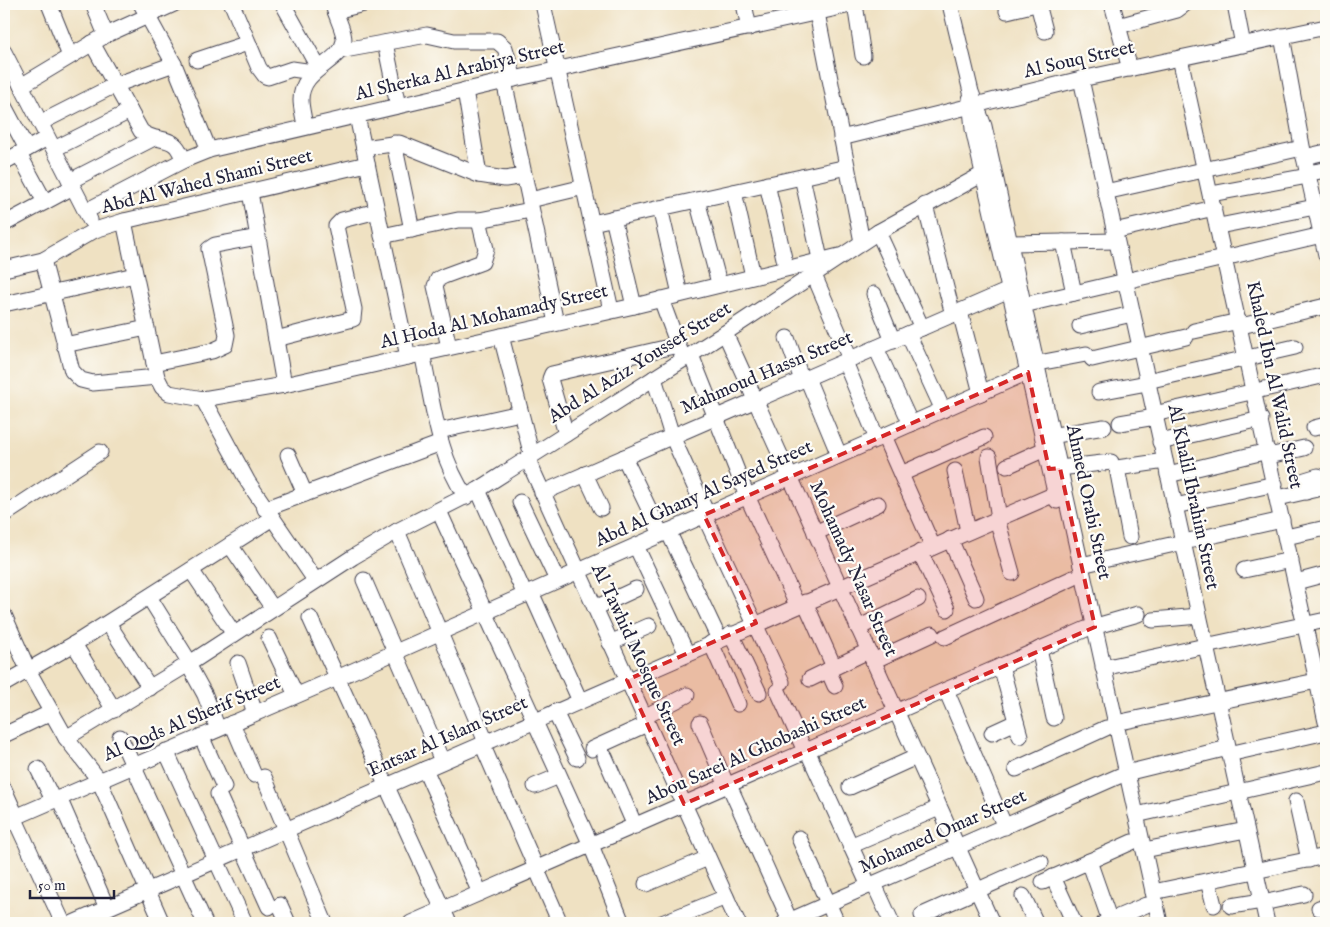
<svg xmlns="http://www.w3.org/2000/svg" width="1330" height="927" font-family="'IM FELL English',serif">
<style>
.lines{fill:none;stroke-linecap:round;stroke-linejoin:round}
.minor-casing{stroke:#413f4f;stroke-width:17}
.minor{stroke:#fff;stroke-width:15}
.marked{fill:#d62828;fill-opacity:0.2;stroke:#d62828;stroke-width:4;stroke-dasharray:10 6;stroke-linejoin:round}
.labels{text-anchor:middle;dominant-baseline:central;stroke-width:4.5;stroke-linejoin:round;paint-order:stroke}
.street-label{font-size:19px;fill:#22223b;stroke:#fdfcf7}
</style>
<rect width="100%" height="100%" fill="#fdfcf7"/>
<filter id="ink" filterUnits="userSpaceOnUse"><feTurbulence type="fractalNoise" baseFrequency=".02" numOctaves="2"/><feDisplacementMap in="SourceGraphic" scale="10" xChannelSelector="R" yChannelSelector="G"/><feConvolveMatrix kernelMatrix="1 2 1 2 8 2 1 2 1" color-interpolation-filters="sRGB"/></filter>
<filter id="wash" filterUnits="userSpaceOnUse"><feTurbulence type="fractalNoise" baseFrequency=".0096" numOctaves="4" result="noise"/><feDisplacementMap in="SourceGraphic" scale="20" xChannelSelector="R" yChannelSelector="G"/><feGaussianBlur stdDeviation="1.12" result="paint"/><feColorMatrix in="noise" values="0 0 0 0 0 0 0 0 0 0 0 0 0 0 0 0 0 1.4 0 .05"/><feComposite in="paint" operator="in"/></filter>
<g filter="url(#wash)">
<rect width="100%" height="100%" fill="#efe1c2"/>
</g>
<g filter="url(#ink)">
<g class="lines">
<defs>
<g id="minor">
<path d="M49 4 70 56"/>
<path d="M93 4 106 35"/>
<path d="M141 4 174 64 209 150"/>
<path d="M232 4 259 68 265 76 268 77 292 69 313 72"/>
<path d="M283 4 318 67"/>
<path d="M543 4 611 310"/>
<path d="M744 4 749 28"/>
<path d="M855 4 863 56"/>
<path d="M950 4 971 92 984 126 1160 923"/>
<path d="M1038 4 1045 31"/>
<path d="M1112 4 1130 69"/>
<path d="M1235 4 1243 45"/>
<path d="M335 11 364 4"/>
<path d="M1007 11 1036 4"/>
<path d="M817 13 862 242"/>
<path d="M1118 26 1177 10 1185 4"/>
<path d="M1282 36 1304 157 1326 255"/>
<path d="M92 43 141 131C152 141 167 137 175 145 179 148 181 155 184 160"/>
<path d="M385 43 398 106"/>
<path d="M339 51 427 35 454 41H497L505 48 514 79"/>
<path d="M4 52 90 220"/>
<path d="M1180 58 1326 722"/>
<path d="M197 60 248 43"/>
<path d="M1081 79 1267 923"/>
<path d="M504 81 556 323"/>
<path d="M21 86 106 35 174 4"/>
<path d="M465 90 479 175"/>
<path d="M970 99 973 129 1057 501"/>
<path d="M4 106 27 149"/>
<path d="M357 116 408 357"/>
<path d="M40 123 115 85 174 64"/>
<path d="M305 127C304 118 301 108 301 100 301 68 340 64 344 41 345 31 335 15 333 4"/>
<path d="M841 138 1081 79 1326 27"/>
<path d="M394 143 412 230"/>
<path d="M364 148 399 143 479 175 505 179 524 176"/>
<path d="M54 149 130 111"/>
<path d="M19 154 45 202"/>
<path d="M1304 157 1326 152"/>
<path d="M4 162 47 138"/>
<path d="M1308 173 1326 170"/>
<path d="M802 177 820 259"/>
<path d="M70 181 152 139"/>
<path d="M767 184 786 267"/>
<path d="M250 192 284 385"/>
<path d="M734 192 753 276"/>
<path d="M1105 192 1302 148"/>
<path d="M1211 194 1308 176"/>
<path d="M530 200 584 187"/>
<path d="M697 200 719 283"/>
<path d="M925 205 953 315"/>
<path d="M660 208 680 294"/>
<path d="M86 211 184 160 209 150 514 79 855 4"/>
<path d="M613 218 634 306"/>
<path d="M124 221 157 377 162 387 169 393 203 399 284 385 634 306 839 256"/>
<path d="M592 223 847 167"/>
<path d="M4 224 73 187"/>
<path d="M1219 226 1315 207"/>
<path d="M1114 231 1214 208"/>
<path d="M878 232 922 328"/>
<path d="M382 236 458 220H479L531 210"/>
<path d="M1063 242 1074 293"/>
<path d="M1011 243 1116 241"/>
<path d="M43 260 72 371 81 380 93 383 157 377"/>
<path d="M4 269 43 260 95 230 124 221 367 164"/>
<path d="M814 275 850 359"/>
<path d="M874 294 893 341"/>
<path d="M661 299 681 353"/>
<path d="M4 304 135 275"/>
<path d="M1015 307 1326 234"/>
<path d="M960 312 981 393"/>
<path d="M1080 326 1132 314"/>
<path d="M1241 326 1326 306"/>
<path d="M1194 331 1239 321"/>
<path d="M725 333 992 923"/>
<path d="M908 334 943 410"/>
<path d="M501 336 532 456"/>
<path d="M787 338 802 380"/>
<path d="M276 339 353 319 354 309 336 226 342 220 377 211"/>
<path d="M64 345 147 328"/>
<path d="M449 347 435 286 438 279 444 276 482 262 486 249 479 220"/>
<path d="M876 348 911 424"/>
<path d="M422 353C433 402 437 455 466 497"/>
<path d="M691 355 747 496 797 605"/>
<path d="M1092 359 1186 337"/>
<path d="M845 362 877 439"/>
<path d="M154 363 212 351 225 345 227 335 209 249 215 245 258 237"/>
<path d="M1028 365 1086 354"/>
<path d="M654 378 672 436 707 514"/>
<path d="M807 378 839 455"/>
<path d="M1147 381 1295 347"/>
<path d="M1099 392 1147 383"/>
<path d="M203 399 248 482 315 580"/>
<path d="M1154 414 1326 375"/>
<path d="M1120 423 1155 417"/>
<path d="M1314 428 1326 425"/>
<path d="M439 431 520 413"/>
<path d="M566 434 550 379 552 374 678 345"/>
<path d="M884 436 933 547"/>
<path d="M1044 437 1104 427"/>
<path d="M1160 442 1261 419"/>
<path d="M288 455 305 494"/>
<path d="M1269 456 1304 448"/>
<path d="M624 457 661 534"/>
<path d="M989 457 999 518"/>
<path d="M527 458 738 923"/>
<path d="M1007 466 1045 449"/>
<path d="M1051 469 1111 462"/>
<path d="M955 471 968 531"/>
<path d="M585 474 601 508"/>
<path d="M901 474 984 437"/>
<path d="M1168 475 1268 451"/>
<path d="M478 490 525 595"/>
<path d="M1306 492 1305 480 1318 476"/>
<path d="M542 493 1009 290"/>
<path d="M1278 498 1326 487"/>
<path d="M520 502 557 580"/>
<path d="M1175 506 1275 484"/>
<path d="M265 509 441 443"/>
<path d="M439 511 591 845 622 923"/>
<path d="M4 515 100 452"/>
<path d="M704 515 782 682"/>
<path d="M997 519 1012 573"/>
<path d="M397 531 486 742"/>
<path d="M668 531 719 639"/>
<path d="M815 533 878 504"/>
<path d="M1130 537 1117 468 1165 461"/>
<path d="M1286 537 1326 528"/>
<path d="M950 539 976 598"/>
<path d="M230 545 272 607"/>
<path d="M636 546 687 654"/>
<path d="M920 552 947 609"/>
<path d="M1081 565 1282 520"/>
<path d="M191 570 234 634"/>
<path d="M1244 570 1291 560"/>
<path d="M364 580 442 761"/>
<path d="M1296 582 1326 574"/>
<path d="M531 592 580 701"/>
<path d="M149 597 190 663"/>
<path d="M805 602 834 667"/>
<path d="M595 608 636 589"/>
<path d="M4 615 29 672 66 738 99 780 162 923"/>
<path d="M310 618 449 923"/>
<path d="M1153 620 1199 616"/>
<path d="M108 623 150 688"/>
<path d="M858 628 918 599"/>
<path d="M731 634 759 693"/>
<path d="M945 637 1073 578"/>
<path d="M269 638 296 695"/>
<path d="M610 643 649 626"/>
<path d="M711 643 738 704"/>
<path d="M74 644 114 710"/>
<path d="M1039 649 1054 718"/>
<path d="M873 661 932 634"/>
<path d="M238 663 255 713"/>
<path d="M188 664 205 695 218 729"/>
<path d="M1001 666 1020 736"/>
<path d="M1103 668 1326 620"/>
<path d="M828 670 835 686"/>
<path d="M810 679 868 651"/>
<path d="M4 684 74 644 271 519"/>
<path d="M946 690 1005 827"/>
<path d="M778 691 805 751"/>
<path d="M555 712 577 758"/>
<path d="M644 717 687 695"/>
<path d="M232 723 254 775"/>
<path d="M700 723 727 786"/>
<path d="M1116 723 1326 679"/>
<path d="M992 733 1016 722"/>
<path d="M4 735 52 712"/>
<path d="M201 736 224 787"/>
<path d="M120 737 205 923"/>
<path d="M66 738 190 663 353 557 397 531 478 490 725 333 878 232 983 174"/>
<path d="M482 744 560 923"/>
<path d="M592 749 647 724"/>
<path d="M807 750 869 886"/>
<path d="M166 751 245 923"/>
<path d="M1229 754 1326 732"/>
<path d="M605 757 635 826"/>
<path d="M38 769 53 800"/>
<path d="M425 769 480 893"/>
<path d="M1016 769 1106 728"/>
<path d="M264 777 325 923"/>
<path d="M729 785 790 921"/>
<path d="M535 786 559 776"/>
<path d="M850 787 916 757"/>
<path d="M4 789 16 816"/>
<path d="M218 794 269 907"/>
<path d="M59 798 107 908"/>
<path d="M1296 801 1309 860"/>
<path d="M1136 815 1326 772"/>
<path d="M14 817 63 923"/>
<path d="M4 822 337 678 1028 372"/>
<path d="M799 838 837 923"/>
<path d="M850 846 939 808"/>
<path d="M1144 850 1246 830"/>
<path d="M1089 861 1110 921"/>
<path d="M1053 877 1074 923"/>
<path d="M1208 881 1214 905"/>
<path d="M1043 882 1132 842"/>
<path d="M646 884 708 858"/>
<path d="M874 884 892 923"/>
<path d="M1153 892 1326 856"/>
<path d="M1023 896 1036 923"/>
<path d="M1263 903 1304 894"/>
<path d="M280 905 288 923"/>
<path d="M1231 906 1262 901"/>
<path d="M1319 908 1326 906"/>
<path d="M922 915 1041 862"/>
<path d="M73 923 1055 494"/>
<path d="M411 923 1086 629 1138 614"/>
<path d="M662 923 726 897"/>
<path d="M784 923 1126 773 1228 748"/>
<path d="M1104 923 1146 905"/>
</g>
</defs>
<!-- minor casing -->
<use href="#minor" class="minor-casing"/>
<!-- minor -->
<use href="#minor" class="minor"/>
</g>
</g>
<!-- marked area -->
<path class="marked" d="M1028 372 1049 469 1060 468 1095 627 684 804 627 680 756 623 704 515Z"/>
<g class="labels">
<!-- street labels -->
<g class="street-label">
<text transform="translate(1079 60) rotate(-13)">Al Souq Street</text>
<text transform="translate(460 71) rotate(-13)">Al Sherka Al Arabiya Street</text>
<text transform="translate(207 182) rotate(-14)">Abd Al Wahed Shami Street</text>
<text transform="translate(494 317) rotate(-13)">Al Hoda Al Mohamady Street</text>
<text transform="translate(640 363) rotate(-32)">Abd Al Aziz Youssef Street</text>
<text transform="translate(767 373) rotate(-23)">Mahmoud Hassn Street</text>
<text transform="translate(1274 385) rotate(78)">Khaled Ibn Al Walid Street</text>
<text transform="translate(704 494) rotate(-24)">Abd Al Ghany Al Sayed Street</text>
<text transform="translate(1193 497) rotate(78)">Al Khalil Ibrahim Street</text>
<text transform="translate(1088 502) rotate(78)">Ahmed Orabi Street</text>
<text transform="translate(853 569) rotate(66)">Mohamady Nasar Street</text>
<text transform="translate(638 655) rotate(65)">Al Tawhid Mosque Street</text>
<text transform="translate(192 719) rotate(-23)">Al Qods Al Sherif Street</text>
<text transform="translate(448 737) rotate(-24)">Entsar Al Islam Street</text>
<text transform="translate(756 751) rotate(-24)">Abou Sarei Al Ghobashi Street</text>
<text transform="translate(943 832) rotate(-24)">Mohamed Omar Street</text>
</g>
</g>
<!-- margin -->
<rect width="1330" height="927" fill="none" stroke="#fdfcf7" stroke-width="20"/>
<!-- scale -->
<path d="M30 890v8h84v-8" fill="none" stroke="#22223b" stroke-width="2.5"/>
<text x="38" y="890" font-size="15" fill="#22223b" stroke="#fdfcf7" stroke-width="4" paint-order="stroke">50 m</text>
</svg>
